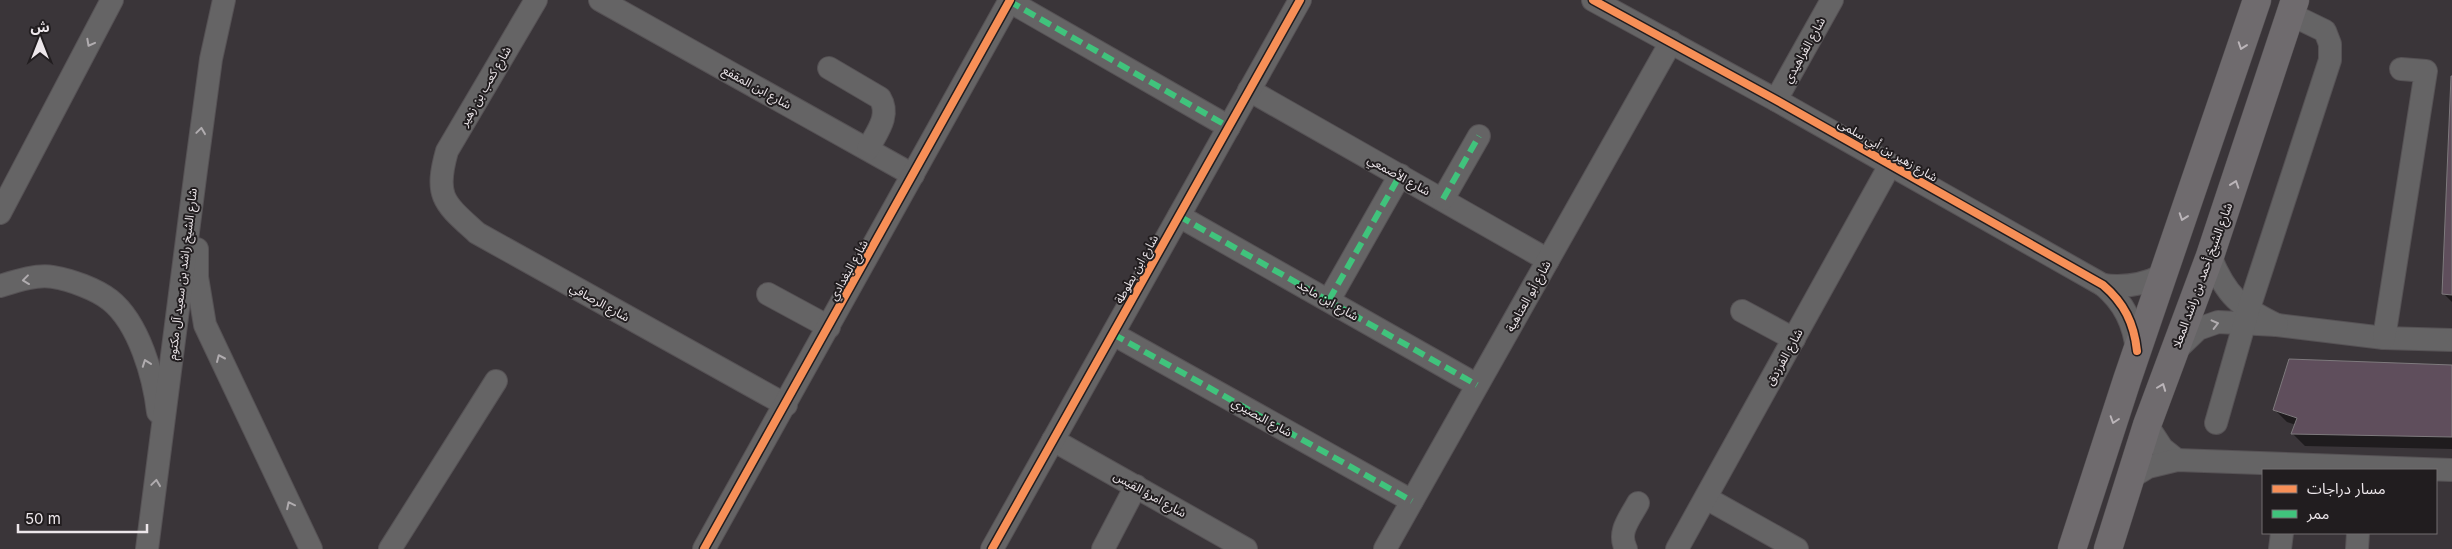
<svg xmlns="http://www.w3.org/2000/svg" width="2452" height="549" font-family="Inter,'Noto Sans Arabic',sans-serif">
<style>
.shadow{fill:#0007}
.building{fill:#5f4e5c;stroke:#7e7a7d}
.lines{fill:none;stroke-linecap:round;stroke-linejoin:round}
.minor-casing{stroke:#565255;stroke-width:24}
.major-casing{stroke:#565255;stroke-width:29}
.minor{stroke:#656465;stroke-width:22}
.major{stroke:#6f6b6e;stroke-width:28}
.quiet{stroke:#40c37c;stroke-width:6;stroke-dasharray:12 6;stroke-linecap:butt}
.cycleway-casing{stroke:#211d1f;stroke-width:11}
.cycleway{stroke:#f78f57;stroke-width:8}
.oneway{stroke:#b0acaf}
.oneway2{stroke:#bbb5b9}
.labels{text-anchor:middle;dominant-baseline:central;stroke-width:4;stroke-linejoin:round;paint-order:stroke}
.street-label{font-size:12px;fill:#ede7eb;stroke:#211d1f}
</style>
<rect width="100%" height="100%" fill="#3a3539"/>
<!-- shadow -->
<g class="shadow">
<path d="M2452 77V302L2444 294Z"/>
<path d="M2452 366V449L2305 446 2292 433 2296 425 2287 422 2275 410Z"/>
</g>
<!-- building -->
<g class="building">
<path d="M2451 76H2452V295L2442 294Z"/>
<path d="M2289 359 2452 365V437L2291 434 2297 418 2273 410Z"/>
</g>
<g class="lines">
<defs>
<g id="minor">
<path d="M536 0 447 151C434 197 444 203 477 233L786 405"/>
<path d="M600 0 913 175"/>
<path d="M1593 0 1776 100 2103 285C2124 303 2134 323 2137 351"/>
<path d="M1009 1 1229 127"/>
<path d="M829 68 880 98C891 116 876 133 868 149"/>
<path d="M1249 90 1548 260"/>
<path d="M1776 100 1832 0"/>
<path d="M1443 199 1479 136"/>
<path d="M0 213 112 0"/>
<path d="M1179 216 1477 385"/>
<path d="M197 249V277L205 325 311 549"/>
<path d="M2103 285C2125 288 2143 285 2163 275"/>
<path d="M0 286C16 281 37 274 53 277 71 280 96 289 110 300 139 323 154 377 158 412"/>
<path d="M768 294 829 327"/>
<path d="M1329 300 1400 175"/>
<path d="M1742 311 1794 339"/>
<path d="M2277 325 2384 338 2452 340"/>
<path d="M1113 334 1412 501"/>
<path d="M2384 338 2426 71 2401 69"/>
<path d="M2175 351 2198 329 2218 322 2277 325C2240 307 2226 296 2210 256"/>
<path d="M2216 423 2248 311 2330 60V44L2325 31 2290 14"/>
<path d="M2147 425 2162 448 2177 460"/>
<path d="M1053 440 1246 549"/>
<path d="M2130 478 2148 467 2177 460 2452 470"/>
<path d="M1706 498 1797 549"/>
<path d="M147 549 196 170 211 59 224 0"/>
<path d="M390 549 496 381"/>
<path d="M704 549 1010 0"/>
<path d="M992 549 1300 0"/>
<path d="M1103 549 1136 486"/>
<path d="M1385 549 1671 42"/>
<path d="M1626 549C1617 532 1630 518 1638 503"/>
<path d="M1677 549 1890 165"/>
<path d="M2280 549 2282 533"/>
<path d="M2357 549 2358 533"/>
</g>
<g id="major">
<path d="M2072 549 2127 380 2257 0"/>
<path d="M2108 549 2147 425 2210 256 2295 0"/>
</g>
</defs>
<!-- minor casing -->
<use href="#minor" class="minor-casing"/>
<!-- major casing -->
<use href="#major" class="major-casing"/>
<!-- minor -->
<use href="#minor" class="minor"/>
<!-- major -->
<use href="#major" class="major"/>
<!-- quiet -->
<g class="quiet">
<path d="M1009 1 1229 127"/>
<path d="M1443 199 1479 136"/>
<path d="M1179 216 1477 385"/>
<path d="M1329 300 1400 175"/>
<path d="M1113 334 1412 501"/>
</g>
<defs>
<g id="cycleway">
<path d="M1593 0 1776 100 2103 285C2124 303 2134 323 2137 351"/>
<path d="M704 549 1010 0"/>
<path d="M992 549 1300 0"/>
</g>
</defs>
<!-- cycleway casing -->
<use href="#cycleway" class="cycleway-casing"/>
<!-- cycleway -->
<use href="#cycleway" class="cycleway"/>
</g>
<!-- one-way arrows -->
<defs><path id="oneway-chevron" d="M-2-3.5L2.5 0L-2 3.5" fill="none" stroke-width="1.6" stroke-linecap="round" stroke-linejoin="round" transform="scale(1.25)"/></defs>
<g class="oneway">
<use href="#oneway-chevron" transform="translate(90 43) rotate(118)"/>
<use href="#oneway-chevron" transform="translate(201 131) rotate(-82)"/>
<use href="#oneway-chevron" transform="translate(26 280) rotate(173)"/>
<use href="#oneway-chevron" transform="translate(2215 324) rotate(-14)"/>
<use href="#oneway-chevron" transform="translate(220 358) rotate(-114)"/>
<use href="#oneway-chevron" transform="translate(146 363) rotate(-110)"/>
<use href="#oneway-chevron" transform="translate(156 483) rotate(-82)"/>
<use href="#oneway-chevron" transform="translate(290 505) rotate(-116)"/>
</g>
<g class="oneway2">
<use href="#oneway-chevron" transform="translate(2242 46) rotate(109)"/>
<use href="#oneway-chevron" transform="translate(2235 184) rotate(-71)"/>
<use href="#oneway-chevron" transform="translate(2183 217) rotate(109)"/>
<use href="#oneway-chevron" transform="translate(2162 387) rotate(-69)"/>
<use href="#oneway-chevron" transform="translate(2114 420) rotate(108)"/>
</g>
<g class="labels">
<!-- street labels -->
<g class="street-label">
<text transform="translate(1804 50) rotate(-61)">شارع الفراهيدي</text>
<text transform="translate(485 86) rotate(-60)">شارع كعب بن زهير</text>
<text transform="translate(757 87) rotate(29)">شارع ابن المقفع</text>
<text transform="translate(1888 150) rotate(30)">شارع زهير بن أبي سلمى</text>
<text transform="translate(1399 175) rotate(29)">شارع الأصمعي</text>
<text transform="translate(1136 269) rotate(-61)">شارع ابن بطوطة</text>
<text transform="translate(848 270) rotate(-61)">شارع البغدادي</text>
<text transform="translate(182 274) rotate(-83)">شارع الشيخ راشد بن سعيد آل مكتوم</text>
<text transform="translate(2202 275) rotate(-70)">شارع الشيخ أحمد بن راشد المعلا</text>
<text transform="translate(1528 296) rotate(-61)">شارع أبو العتاهية</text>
<text transform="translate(1328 300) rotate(30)">شارع ابن ماجد</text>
<text transform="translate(600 302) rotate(29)">شارع الرصافي</text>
<text transform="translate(1784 357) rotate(-61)">شارع الفرزدق</text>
<text transform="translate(1262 417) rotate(29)">شارع البصيري</text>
<text transform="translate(1150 494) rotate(29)">شارع امرؤ القيس</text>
</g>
</g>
<!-- legend -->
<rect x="2262" y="469" width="175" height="65" fill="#211d1f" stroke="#736e71"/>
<rect x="2272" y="485" width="25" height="8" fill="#f78f57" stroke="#736e71"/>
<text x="2307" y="494" font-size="15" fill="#ede7eb">مسار دراجات</text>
<rect x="2272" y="510" width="25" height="8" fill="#40c37c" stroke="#736e71"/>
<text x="2307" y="519" font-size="15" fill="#ede7eb">ممر</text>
<!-- north arrow -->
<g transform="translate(40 40)" stroke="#211d1f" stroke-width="4" paint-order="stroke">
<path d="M0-4L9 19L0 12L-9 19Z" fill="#ede7eb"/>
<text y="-8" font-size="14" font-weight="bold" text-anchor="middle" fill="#ede7eb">ش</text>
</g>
<!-- scale -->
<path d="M18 524v8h129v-8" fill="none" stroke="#ede7eb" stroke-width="2.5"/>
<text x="25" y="524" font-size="15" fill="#ede7eb" stroke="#211d1f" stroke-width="4" paint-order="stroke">50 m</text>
</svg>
